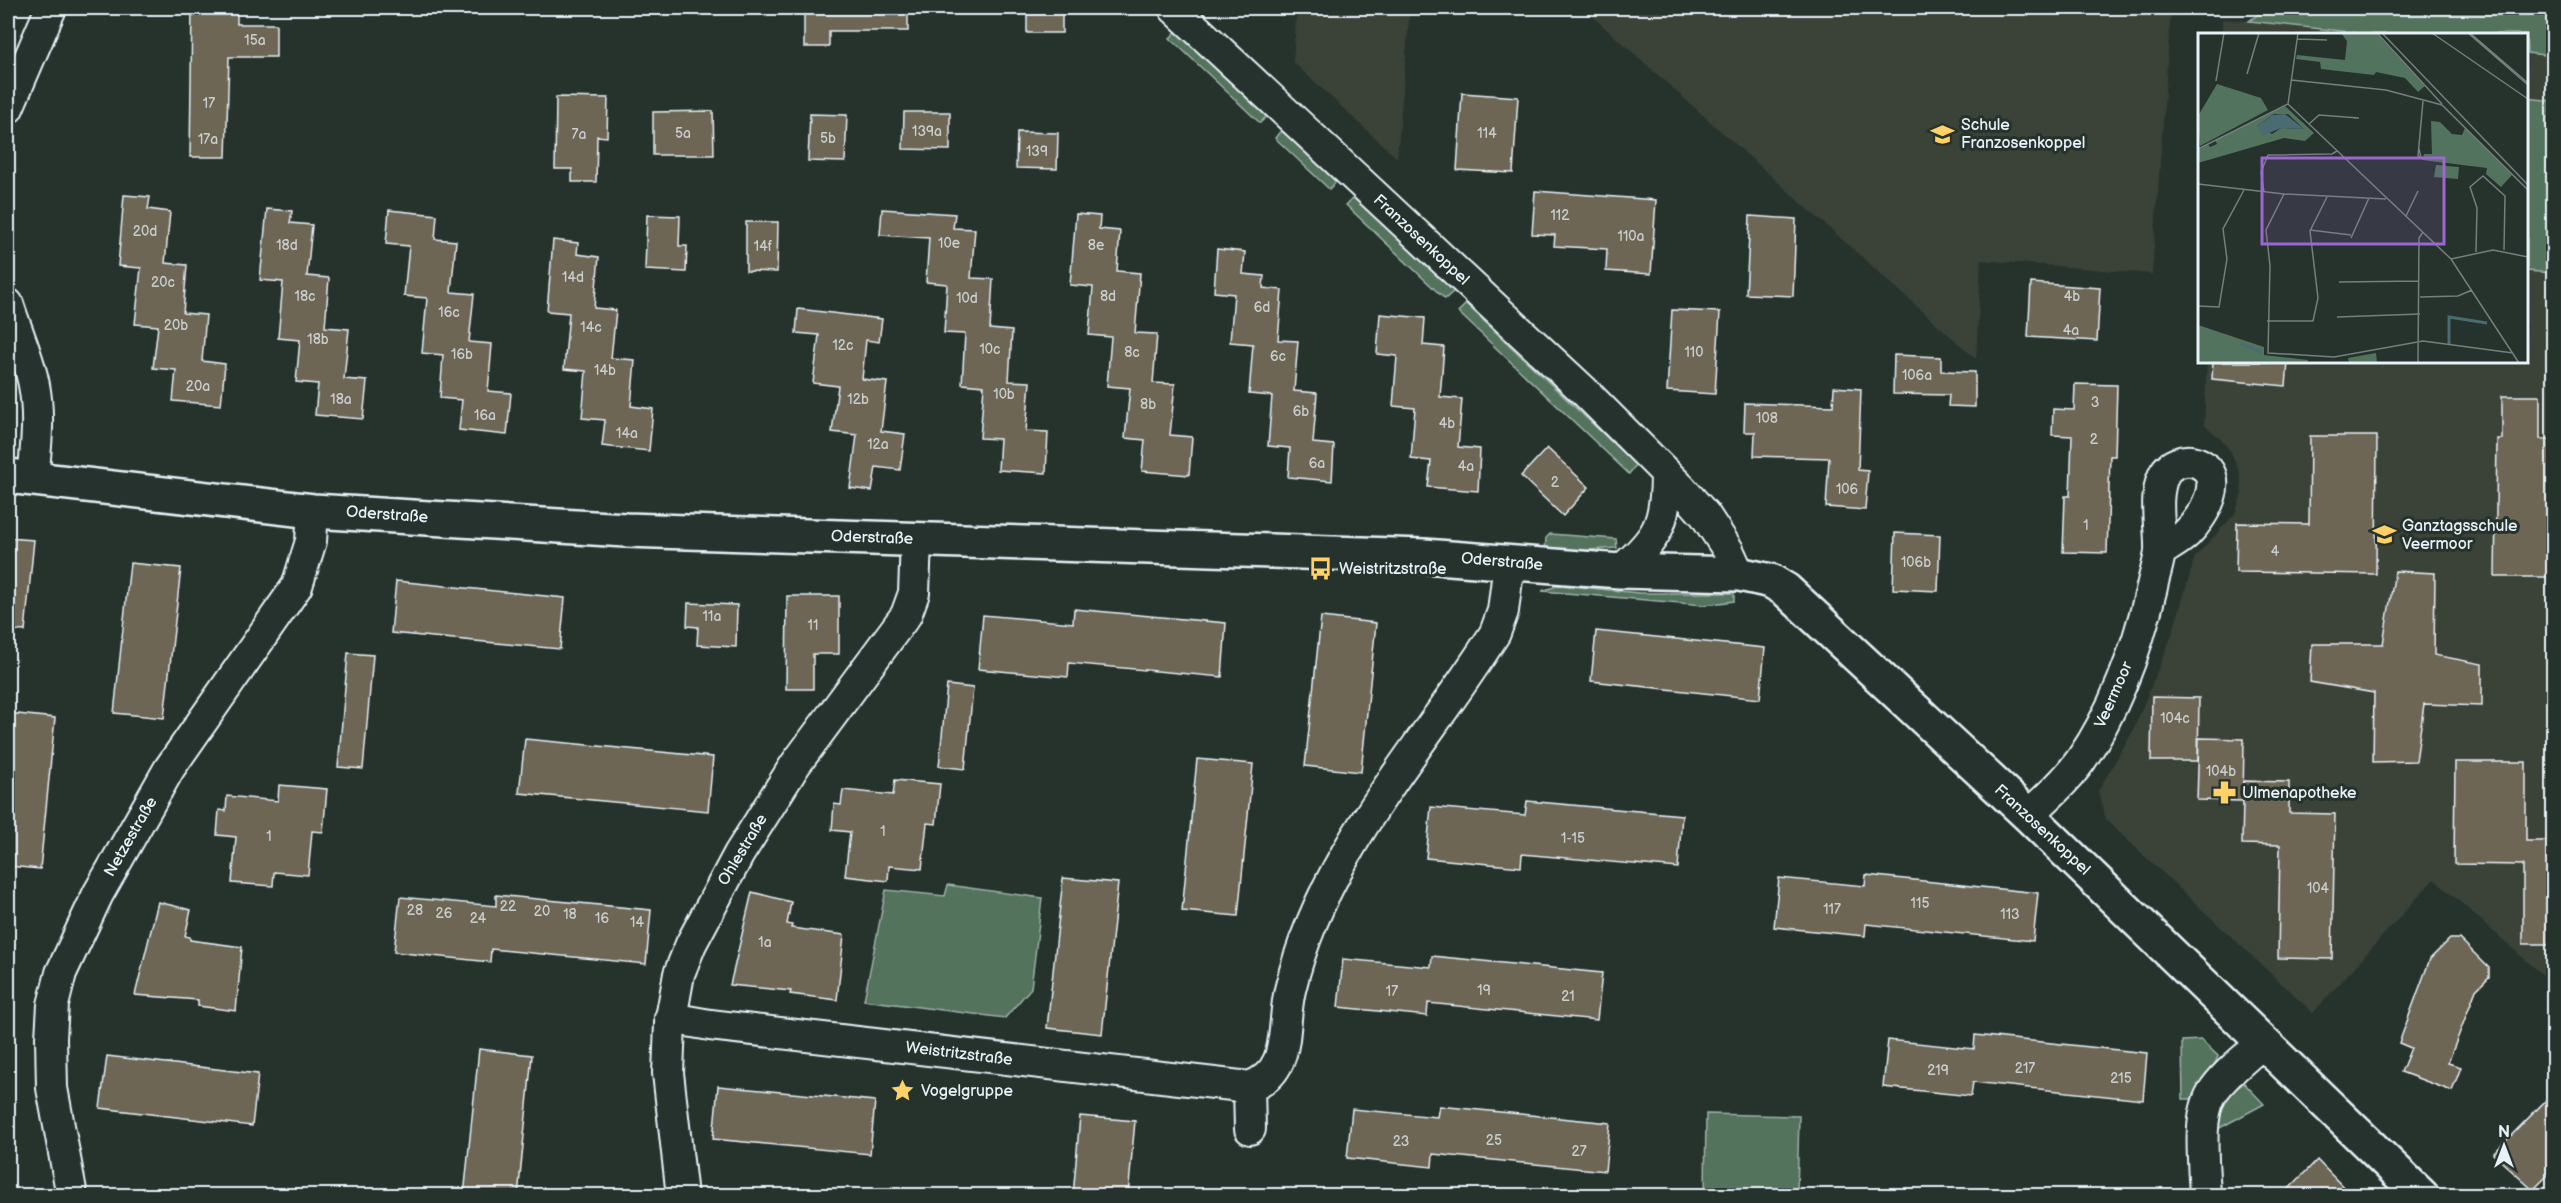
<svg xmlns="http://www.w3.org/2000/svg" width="2561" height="1203" font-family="'Balsamiq Sans',sans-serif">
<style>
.built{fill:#3b4239}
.green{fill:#52735d;stroke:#9db2aa;stroke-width:1.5}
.building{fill:#6d6655;stroke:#e8f1f8;stroke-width:1.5}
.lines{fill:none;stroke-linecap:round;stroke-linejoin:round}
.street-casing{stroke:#e8f1f8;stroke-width:34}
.secondary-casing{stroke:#e8f1f8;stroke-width:38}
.street{stroke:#26332d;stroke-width:30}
.secondary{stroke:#26332d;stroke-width:33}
.labels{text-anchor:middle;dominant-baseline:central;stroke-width:6;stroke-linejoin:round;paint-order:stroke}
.number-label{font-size:14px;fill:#c9cecf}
.poi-label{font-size:16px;fill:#e8f1f8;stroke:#26332d;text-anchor:start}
.street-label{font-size:16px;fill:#e8f1f8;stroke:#26332d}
.inset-river{fill:none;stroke:#4a6b71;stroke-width:3}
.inset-road{fill:none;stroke:#747f7e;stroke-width:1.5}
.view{fill:#9c67d0;fill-opacity:0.15;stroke:#9c67d0;stroke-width:3}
.inset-edge{fill:none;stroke:#e8f1f8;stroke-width:3}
</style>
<rect width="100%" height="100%" fill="#26332d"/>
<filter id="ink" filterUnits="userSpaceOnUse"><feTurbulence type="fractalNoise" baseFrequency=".0167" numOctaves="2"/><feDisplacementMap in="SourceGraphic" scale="12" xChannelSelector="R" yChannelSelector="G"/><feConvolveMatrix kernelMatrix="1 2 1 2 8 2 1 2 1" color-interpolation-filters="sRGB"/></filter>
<g filter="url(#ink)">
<!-- built -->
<g class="built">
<path d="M1297 8H1410L1397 158 1293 62Z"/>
<path d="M1583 8H2171L2152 274 1981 260 1976 359Z"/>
<path d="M2222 19 2249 21 2367 34H2222Z"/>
<path d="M2527 53 2553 56V984L2434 879 2313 1013 2105 819 2098 791 2133 731 2172 635 2195 557 2235 514 2242 493 2240 473 2231 452 2220 438 2204 425 2207 362H2526Z"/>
</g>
<!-- green -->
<g class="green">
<path d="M2267 8H2553V56L2527 53 2526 34H2367L2249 21Z"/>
<path d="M1177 31 1268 115 1260 123 1170 38Z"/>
<path d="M2527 98 2553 101V273L2527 271Z"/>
<path d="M1282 129 1337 181 1329 189 1275 138Z"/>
<path d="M1354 197 1454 291 1445 299 1346 205Z"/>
<path d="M1466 304 1636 465 1629 474 1458 312Z"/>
<path d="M1550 534 1616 539 1617 548 1577 551 1545 550 1546 538Z"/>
<path d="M1560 585 1639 593H1734V601L1704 605 1542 591Z"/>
<path d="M948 885 1042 898 1031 988 1005 1018 864 1000 886 890 945 896Z"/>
<path d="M2201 1040 2218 1056C2213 1073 2198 1082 2192 1099H2183L2182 1041Z"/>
<path d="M2244 1083 2264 1104 2216 1130C2221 1105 2222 1098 2244 1083Z"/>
<path d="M1706 1114 1799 1116 1797 1195H1705Z"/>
</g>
<!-- building -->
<g class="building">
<path d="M192 8H237V24H276V57H229L226 157H190Z"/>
<path d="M804 8H908V31H829V47H804Z"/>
<rect x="1027" y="8" width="35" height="25"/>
<path d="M1462 93 1518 97 1513 173 1457 170Z"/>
<path d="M556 97 608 98 607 137 597 136 596 182H572V169H555Z"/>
<path d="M713 111 714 155H653V112Z"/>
<path d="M904 112H950V150L903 149Z"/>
<path d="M810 114 847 115 845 162 808 161Z"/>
<path d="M1017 132 1058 133 1057 169 1016 168Z"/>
<path d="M1535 191 1656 200 1651 274 1606 271 1607 249 1554 246 1555 235 1532 234Z"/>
<path d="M124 195 150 197 148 209 170 212 165 263 187 265 183 313 206 315 202 361 225 364 221 405 173 401 176 370 153 368 158 326 135 324 141 268 118 266Z"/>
<path d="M267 209 292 211 290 223 312 225 307 276 329 278 325 327 349 329 344 379 367 381 363 419 315 415 318 384 296 382 300 340 278 338 283 282 260 280Z"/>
<path d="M882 209 955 214 953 228 975 229 971 278 993 279 990 329 1012 331 1009 381 1030 382 1026 431 1048 432 1046 473 998 470 1000 439 980 438 984 386 962 384 965 334 944 333 947 284 926 282 929 238 880 235Z"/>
<path d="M389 210 437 215 435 239 456 241 451 292 474 294 469 342 492 344 488 391 511 393 507 435 459 430 462 400 440 398 443 355 422 353 427 298 404 296 409 246 386 244Z"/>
<path d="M1076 214 1100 216 1099 229 1120 231 1117 271 1140 273 1135 333 1157 334 1153 383 1175 384 1170 435 1192 437 1189 475 1142 471 1145 440 1125 438 1130 388 1107 386 1111 337 1089 335 1093 287 1070 285Z"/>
<path d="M647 215 680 216 679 246H687L686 272 645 270Z"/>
<path d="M1750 216 1796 219 1793 296 1746 294Z"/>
<path d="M746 222H778L777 272 746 271Z"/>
<path d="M553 240 578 243 577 254 599 257 594 308 616 310 611 358 635 360 631 406 653 409 649 451 602 446 605 420 582 418 586 371 564 369 569 313 547 311Z"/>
<path d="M1217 249 1245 252 1243 274 1264 276 1263 288 1282 290 1278 340 1298 341 1294 391 1317 393 1313 443 1334 445 1332 481 1288 477 1290 448 1268 446 1272 396 1249 394 1253 344 1230 342 1234 294 1214 292Z"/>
<path d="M2031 283 2100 288 2097 341 2028 337Z"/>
<path d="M798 309 882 319 879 342 866 340 862 379 887 382 881 431 905 434 900 470 876 467 872 491 850 488 857 435 832 432 838 386 813 383 819 335 796 333Z"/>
<path d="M1672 310 1720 312 1715 394 1667 391Z"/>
<path d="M1380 314 1425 318 1423 345 1444 347 1440 397 1462 399 1458 447 1480 449 1478 491 1428 487 1431 461 1411 459 1415 408 1393 406 1397 356 1377 354Z"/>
<path d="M1894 355 1941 357V371L1975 372V407L1948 406 1949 395 1893 394Z"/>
<path d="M2213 362H2288L2286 386 2212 379Z"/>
<path d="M2075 384 2117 385 2115 456H2110L2107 553 2063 552 2065 496H2070L2072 436 2052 435 2053 409 2074 410Z"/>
<path d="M1834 387 1861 389 1858 470 1868 471 1865 510 1826 507 1829 458 1754 456 1755 432H1744L1745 403 1833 406Z"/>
<path d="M2502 396H2540V439L2553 440V577H2495L2497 439H2502Z"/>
<path d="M2310 436H2377L2376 574 2236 572 2237 523 2309 524Z"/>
<path d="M1547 448 1589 487 1563 516 1521 476Z"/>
<path d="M1895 533 1940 535 1938 591 1893 589Z"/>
<path d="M8 538 34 540 25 631 8 630Z"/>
<path d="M130 563 181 568 164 718 114 713Z"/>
<path d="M2395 571 2435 573 2434 655 2482 664V706L2424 704 2416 761 2373 762 2374 693 2310 682 2312 644H2383Z"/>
<path d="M396 581 565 598 560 649 391 633Z"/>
<path d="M787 596H839V654H813V689H786Z"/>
<path d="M688 603 737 605 736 647 697 645 698 627 687 626Z"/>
<path d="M1074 609 1226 623 1222 677 1069 663 1068 677 978 669 983 615 1073 623Z"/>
<path d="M1321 617 1376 623 1361 772 1305 766Z"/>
<path d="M1596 631 1765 648 1760 699 1591 681Z"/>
<path d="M348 653 373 655 363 769 338 767Z"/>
<path d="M947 685 973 688 965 769 939 766Z"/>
<path d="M2152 697 2199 698 2198 761H2151Z"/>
<path d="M8 713 55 718 40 869 8 866Z"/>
<path d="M2199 738 2244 739 2243 801V781L2289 782V813L2335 814 2332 959 2278 958 2280 845 2242 844 2243 801 2197 800Z"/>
<path d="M525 739 713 757 708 811 519 793Z"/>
<path d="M1197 759 1253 764 1238 916 1182 911Z"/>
<path d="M2455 762H2526V841H2553V944H2523V865L2454 864Z"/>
<path d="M895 780 940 784 936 824 927 823 922 869 889 866 888 881 845 876 850 832 832 830 834 804 841 805 843 790 893 795Z"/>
<path d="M279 785 327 789 323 832 312 831 308 875 274 872 273 886 232 883 236 837 217 835 219 810 226 811 227 796 278 801Z"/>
<path d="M1527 801 1682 815 1678 868 1522 854 1521 867 1426 858 1431 807 1525 815Z"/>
<path d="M1866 875 2038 893 2033 941 1866 924 1865 936 1774 927 1779 878 1865 886Z"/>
<path d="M1063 878 1118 883 1102 1034 1047 1028Z"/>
<path d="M752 892 791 902 787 924 792 925 791 928 844 935 837 1000 790 994 791 991 730 985Z"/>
<path d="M496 895 651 910 646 964 491 949 490 962 394 952 400 897 496 906Z"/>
<path d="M158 902 191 910 185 936 190 937V940L242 947 236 1011 198 1006V1000L135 995Z"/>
<path d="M2450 939H2460L2489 968V977L2476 990 2448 1063 2461 1067 2452 1091 2401 1072 2411 1048 2399 1043 2430 959Z"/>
<path d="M1432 956 1602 973 1597 1020 1428 1003 1427 1016 1338 1007 1343 959 1431 967Z"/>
<path d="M1975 1035 2147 1053 2143 1100 1973 1082 1971 1096 1883 1087 1888 1040 1974 1049Z"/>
<path d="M479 1049 532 1055 518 1196H464Z"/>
<path d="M107 1056 258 1074 252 1126 100 1108Z"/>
<path d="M718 1086 875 1101 870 1154 713 1139Z"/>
<path d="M2553 1093V1170L2533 1190 2493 1154Z"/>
<path d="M1439 1106 1610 1123 1605 1171 1433 1154 1432 1167 1347 1158 1352 1109 1437 1117Z"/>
<path d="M1080 1116 1135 1121 1128 1196H1073Z"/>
<path d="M2317 1160 2352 1196H2282Z"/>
</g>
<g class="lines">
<defs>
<g id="street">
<path d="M1174 8 1584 391 1680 487 1705 515 1728 550 1739 574"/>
<path d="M8 108 51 8"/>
<path d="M8 304C16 330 29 358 34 385 40 416 36 448 33 479"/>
<path d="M1620 571C1658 538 1666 524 1666 474"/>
<path d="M2028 815C2047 798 2066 781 2081 760 2116 709 2138 646 2152 587 2154 576 2159 563 2160 551 2161 526 2153 498 2164 474 2169 464 2185 458 2196 462 2230 475 2203 518 2186 534 2179 541 2168 546 2160 552"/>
<path d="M670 1018 710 1025 1249 1087"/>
<path d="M1250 1129 1249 1087C1293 1072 1281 1028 1290 990 1322 853 1422 749 1495 633L1503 611 1509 563"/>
<path d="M72 1196 52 1088 51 1038 53 1005 61 973 98 894 169 769 297 586 311 541 313 511"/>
<path d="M682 1196 668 1073 670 1024 679 974 691 944 739 854 795 765 906 615 914 593 916 540"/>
<path d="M2205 1196C2204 1166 2197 1118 2212 1093 2224 1074 2246 1058 2262 1043"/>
</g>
<path id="secondary" d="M8 476 313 511 626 530 1424 556 1620 571 1739 574 1771 581 1786 590 2028 815 2422 1196"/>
</defs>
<!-- street casing -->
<use href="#street" class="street-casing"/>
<!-- secondary casing -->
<use href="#secondary" class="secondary-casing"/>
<!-- street -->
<use href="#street" class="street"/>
<!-- secondary -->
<use href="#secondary" class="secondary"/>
</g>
</g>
<!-- icons -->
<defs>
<symbol id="school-bare" viewBox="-9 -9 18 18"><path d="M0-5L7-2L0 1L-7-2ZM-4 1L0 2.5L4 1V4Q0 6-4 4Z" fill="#ffd166" stroke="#26332d" stroke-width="2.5" paint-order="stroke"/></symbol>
<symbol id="bus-bare" viewBox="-9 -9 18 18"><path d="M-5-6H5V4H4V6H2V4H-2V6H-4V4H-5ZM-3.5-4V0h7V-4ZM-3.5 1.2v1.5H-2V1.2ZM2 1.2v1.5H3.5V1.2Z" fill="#ffd166" stroke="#26332d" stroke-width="2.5" paint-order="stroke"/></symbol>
<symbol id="pharmacy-bare" viewBox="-9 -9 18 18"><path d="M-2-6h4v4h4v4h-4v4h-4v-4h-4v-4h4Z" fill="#ffd166" stroke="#26332d" stroke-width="2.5" paint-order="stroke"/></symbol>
<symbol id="sight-bare" viewBox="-9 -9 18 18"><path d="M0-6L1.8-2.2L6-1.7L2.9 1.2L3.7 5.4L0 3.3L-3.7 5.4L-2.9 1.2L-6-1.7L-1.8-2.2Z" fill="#ffd166" stroke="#26332d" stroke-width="2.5" paint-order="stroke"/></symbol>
</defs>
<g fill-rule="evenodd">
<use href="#school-bare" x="1926" y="118" width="33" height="33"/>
<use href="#school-bare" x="2368" y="518" width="33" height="33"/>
<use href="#bus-bare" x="1304" y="552" width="33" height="33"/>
<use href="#pharmacy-bare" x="2208" y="776" width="33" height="33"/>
<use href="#sight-bare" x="886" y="1074" width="33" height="33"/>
</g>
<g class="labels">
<!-- number labels -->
<g class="number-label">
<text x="255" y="40">15a</text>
<text x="209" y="103">17</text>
<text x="927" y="131">139a</text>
<text x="683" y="133">5a</text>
<text x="1487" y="133">114</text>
<text x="579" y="134">7a</text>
<text x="828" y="138">5b</text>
<text x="208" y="139">17a</text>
<text x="1037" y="151">139</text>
<text x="1560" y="215">112</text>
<text x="145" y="231">20d</text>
<text x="1631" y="236">110a</text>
<text x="949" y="243">10e</text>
<text x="287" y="245">18d</text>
<text x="1096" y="245">8e</text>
<text x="763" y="246">14f</text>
<text x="573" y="277">14d</text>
<text x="163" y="282">20c</text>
<text x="305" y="296">18c</text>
<text x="1108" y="296">8d</text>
<text x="2072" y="296">4b</text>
<text x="967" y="298">10d</text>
<text x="1262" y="307">6d</text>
<text x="449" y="312">16c</text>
<text x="176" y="325">20b</text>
<text x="591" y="327">14c</text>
<text x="2071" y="330">4a</text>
<text x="318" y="339">18b</text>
<text x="843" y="345">12c</text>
<text x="990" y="349">10c</text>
<text x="1132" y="352">8c</text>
<text x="1694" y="352">110</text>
<text x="462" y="354">16b</text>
<text x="1278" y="356">6c</text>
<text x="605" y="370">14b</text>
<text x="1917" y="375">106a</text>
<text x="198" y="386">20a</text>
<text x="1004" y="394">10b</text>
<text x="341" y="399">18a</text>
<text x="858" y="399">12b</text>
<text x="2095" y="402">3</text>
<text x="1148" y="404">8b</text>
<text x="1301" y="411">6b</text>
<text x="485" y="415">16a</text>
<text x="1767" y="418">108</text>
<text x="1447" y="423">4b</text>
<text x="627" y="433">14a</text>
<text x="2094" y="439">2</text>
<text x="878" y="444">12a</text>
<text x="1317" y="463">6a</text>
<text x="1466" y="466">4a</text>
<text x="1555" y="482">2</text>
<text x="1847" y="489">106</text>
<text x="2086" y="525">1</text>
<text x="2275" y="551">4</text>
<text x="1916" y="562">106b</text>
<text x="712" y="616">11a</text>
<text x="813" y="625">11</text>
<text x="2175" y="718">104c</text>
<text x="2221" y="771">104b</text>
<text x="883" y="831">1</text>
<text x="269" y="836">1</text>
<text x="1573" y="838">1-15</text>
<text x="2318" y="888">104</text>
<text x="1920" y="903">115</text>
<text x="508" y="906">22</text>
<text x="1832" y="909">117</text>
<text x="415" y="910">28</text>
<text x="542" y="911">20</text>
<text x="444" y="913">26</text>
<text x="570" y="914">18</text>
<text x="2010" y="914">113</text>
<text x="478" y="918">24</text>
<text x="602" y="918">16</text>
<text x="637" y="922">14</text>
<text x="765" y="942">1a</text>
<text x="1484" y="990">19</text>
<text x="1392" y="991">17</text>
<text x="1568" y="996">21</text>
<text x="2025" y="1068">217</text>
<text x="1938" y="1070">219</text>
<text x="2121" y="1078">215</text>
<text x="1494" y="1140">25</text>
<text x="1401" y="1141">23</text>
<text x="1579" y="1151">27</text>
</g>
<!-- poi labels -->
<g class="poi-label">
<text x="1961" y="125">Schule<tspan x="1961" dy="18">Franzosenkoppel</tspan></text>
<text x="2402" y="526">Ganztagsschule<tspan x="2402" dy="18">Veermoor</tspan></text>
<text x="1339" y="569">Weistritzstraße</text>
<text x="2242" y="793">Ulmenapotheke</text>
<text x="921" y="1091">Vogelgruppe</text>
</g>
<!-- street labels -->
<g class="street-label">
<text transform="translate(1421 240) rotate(43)">Franzosenkoppel</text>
<text transform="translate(387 515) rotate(4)">Oderstraße</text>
<text transform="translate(872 538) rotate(2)">Oderstraße</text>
<text transform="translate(1502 562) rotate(5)">Oderstraße</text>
<text transform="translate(2114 695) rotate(-66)">Veermoor</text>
<text transform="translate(2042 830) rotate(43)">Franzosenkoppel</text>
<text transform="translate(131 837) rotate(-60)">Netzestraße</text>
<text transform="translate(743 850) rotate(-59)">Ohlestraße</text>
<text transform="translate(959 1054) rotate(7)">Weistritzstraße</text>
</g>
</g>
<!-- overview -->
<g transform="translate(2198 33)">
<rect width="330" height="330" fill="#26332d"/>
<path d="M143 0H178L227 53 220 59 207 45 178 39 176 42 123 36 122 29 98 26 99 22 147 27 149 8ZM19 51 63 65 70 77 2 113 0 83ZM87 73 116 100 107 108 86 105 0 130V117L10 111 12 114 19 111 17 107ZM76 81H90L106 96 83 95 74 101 59 93ZM233 88 242 89 254 101 264 102 267 95 314 142 303 154 288 141 289 135 224 127 226 121H234ZM238 132 261 134 260 146 236 144ZM0 292 66 314V322L110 327 109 330H0ZM178 320 179 330H151L150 325Z" fill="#52735d" fill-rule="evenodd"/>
<path d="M87 81 106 96 83 95 64 103 59 93 75 82Z" fill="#4a6b71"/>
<path class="inset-river" d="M43 311 64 319M251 311V284L289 290"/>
<path class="inset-road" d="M179 0 244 71M184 0 330 152M234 0 330 66M270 0 330 52M272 0 330 50M99 6 129 7M49 41 61 0M93 47 188 57 244 72 330 157M18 48 26 0M90 71 253 226 321 330M90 71 100 0M111 91 121 82 161 85H155M0 116 90 71M221 116 223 124 220 123 225 68M0 151 86 161 188 166M66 159 63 139 70 122 134 121 139 118M86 161 68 197 72 233 70 320 136 324 225 308 315 320M208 183 220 158M112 197 153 202M153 205 171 165M278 219 279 175 272 154 285 143 307 163 306 217M253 226 295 217 330 224M141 249 221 248M222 264 260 263 274 257M0 273 21 274 29 226 25 196 46 157M139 284 222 281M69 288H115L120 265 112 198 129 164M220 330 221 205 225 199"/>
<path class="view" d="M64 125H246V211H64Z"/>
<rect width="330" height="330" class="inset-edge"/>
</g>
<!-- margin -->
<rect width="2561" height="1203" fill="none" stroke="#26332d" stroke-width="30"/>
<rect x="15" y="15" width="2531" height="1173" fill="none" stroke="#e8f1f8" stroke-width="2" filter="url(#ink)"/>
<!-- north arrow -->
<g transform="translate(2504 1146)" stroke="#26332d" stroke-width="4.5" paint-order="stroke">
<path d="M0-4.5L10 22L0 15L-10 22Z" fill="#e8f1f8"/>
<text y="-9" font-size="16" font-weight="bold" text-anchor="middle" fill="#e8f1f8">N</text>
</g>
</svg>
